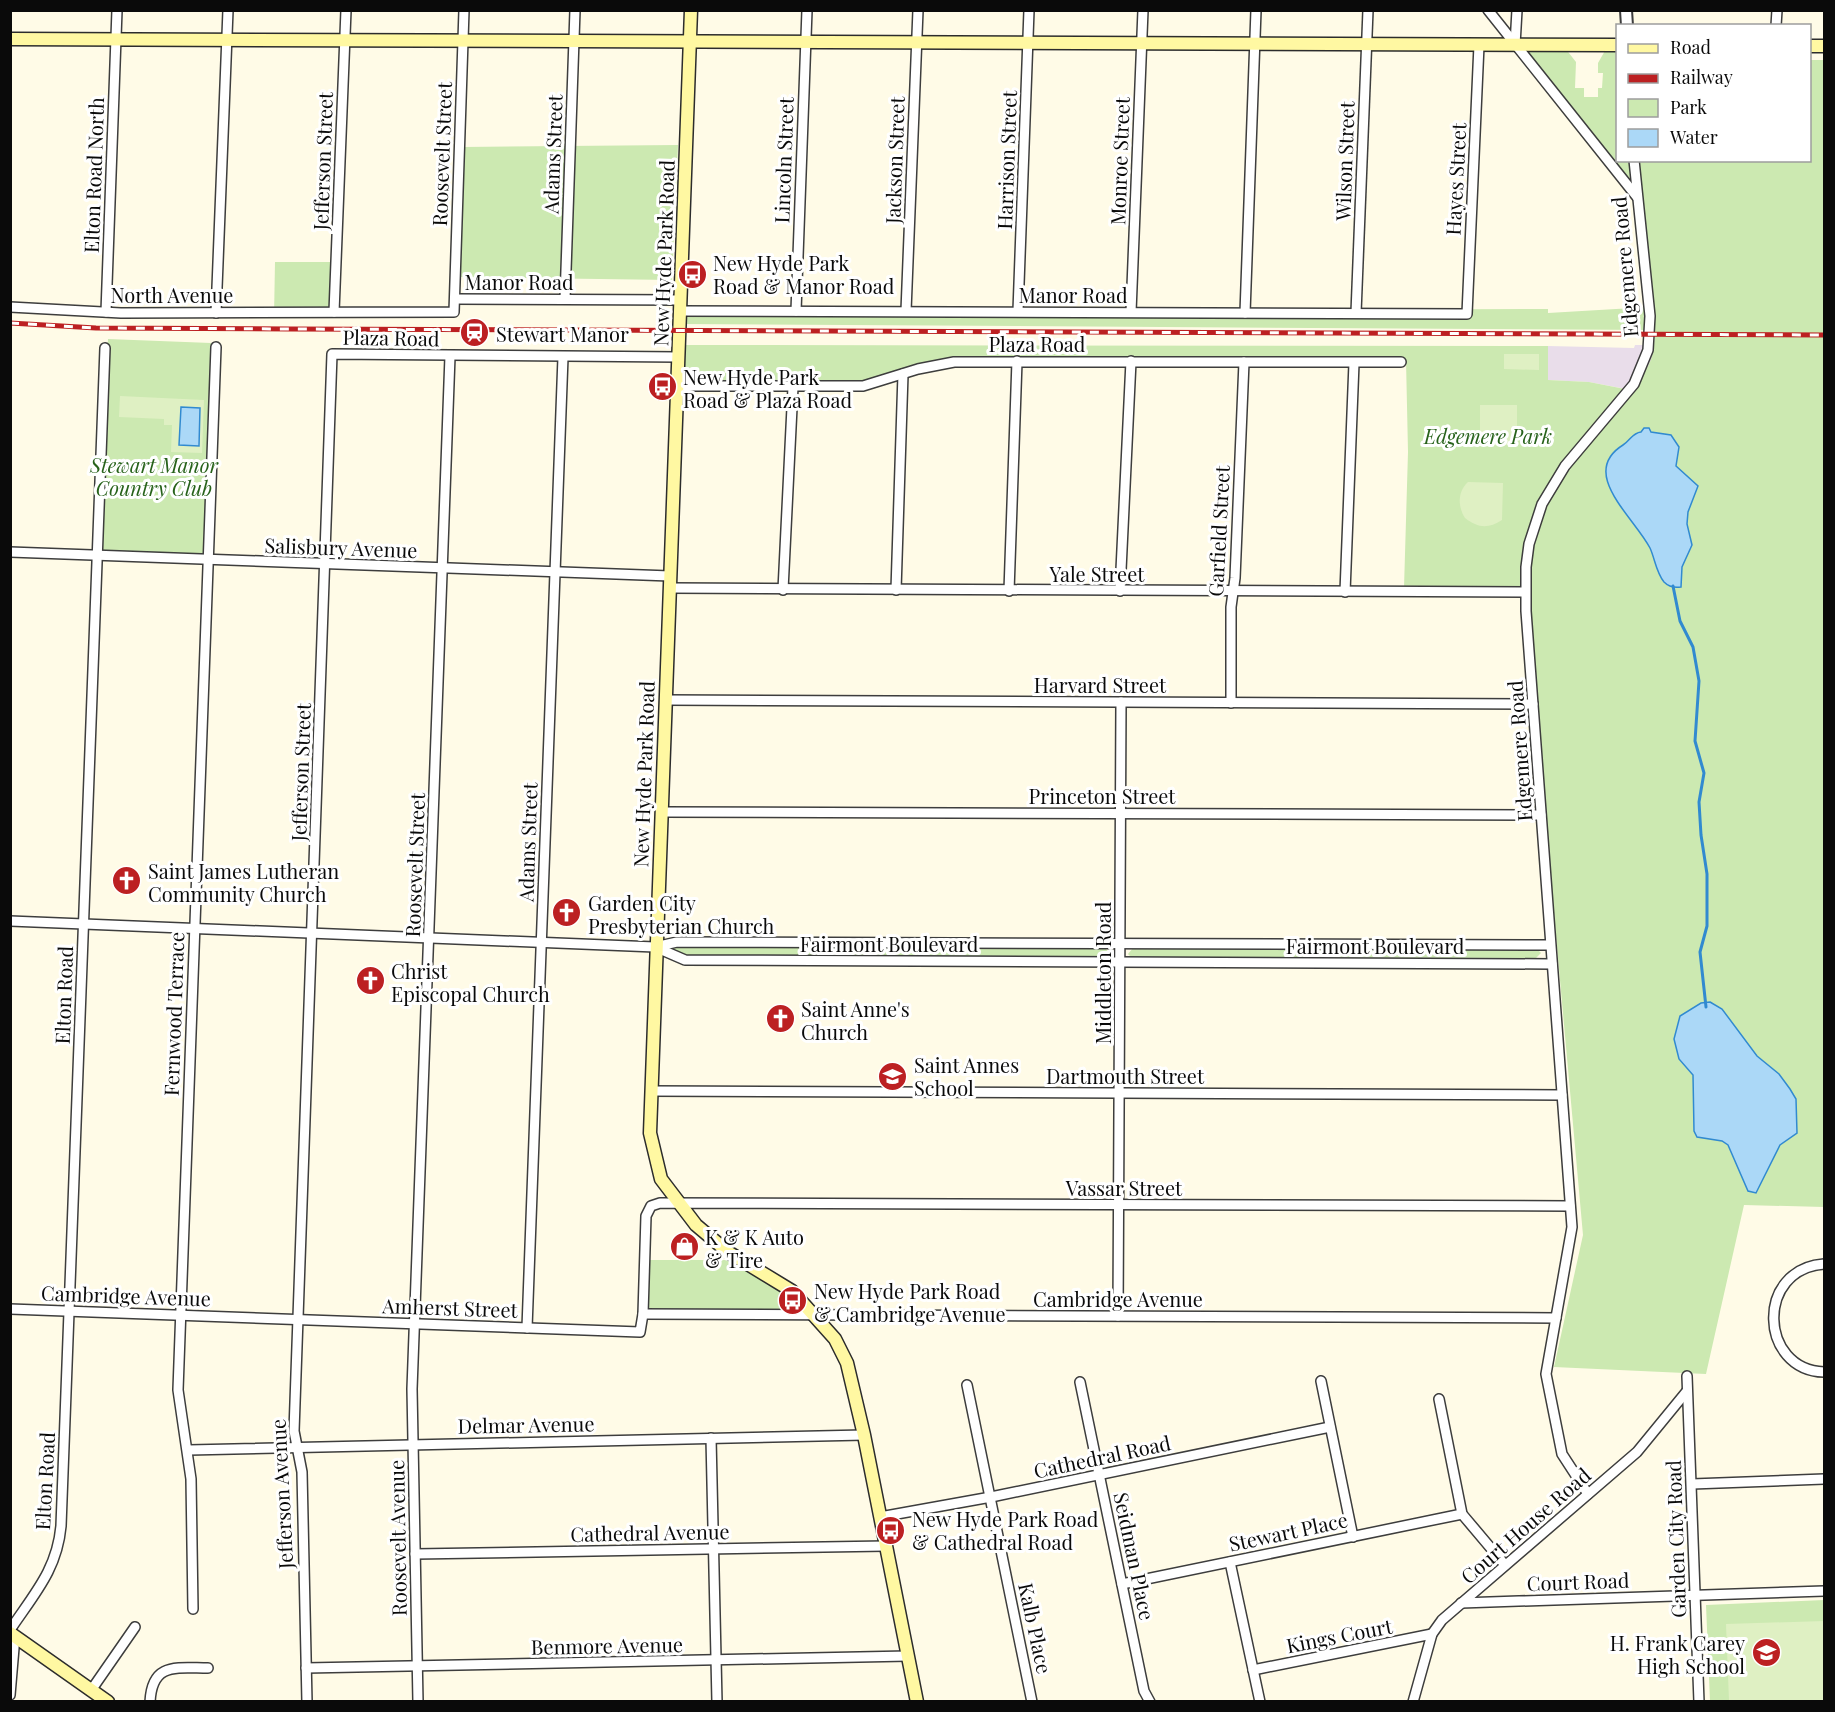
<svg xmlns="http://www.w3.org/2000/svg" width="1835" height="1712" font-family="'Playfair Display',serif">
<style>
.industrial{fill:#e9ddea}
.green{fill:#cce9b1}
.pitch{fill:#dff0c3}
.water{fill:#abd8f7;stroke:#318ad0;stroke-width:1.5}
.lines{fill:none;stroke-linecap:round;stroke-linejoin:round}
.stream{stroke:#318ad0;stroke-width:3}
.minor-casing{stroke:#3d3d3d;stroke-width:12}
.tertiary-casing{stroke:#3d3d3d;stroke-width:14}
.secondary-casing{stroke:#2c2c2c;stroke-width:15}
.minor{stroke:#fff;stroke-width:9}
.tertiary{stroke:#fff;stroke-width:10}
.secondary{stroke:#fff8a2;stroke-width:12}
.rail-casing{stroke:#bc2022;stroke-width:5}
.rail{stroke:#fff;stroke-width:3;stroke-dasharray:9;stroke-linecap:butt}
.labels{text-anchor:middle;dominant-baseline:central;stroke-width:6;stroke-linejoin:round;paint-order:stroke}
.street-label{font-size:20px;fill:#0a0a0a;stroke:#fff}
.poi-label{font-size:20px;fill:#0a0a0a;stroke:#fff;text-anchor:start}
.park-label{font-size:20px;font-style:italic;fill:#27621a;stroke:#fff}
</style>
<rect width="100%" height="100%" fill="#fffbe7"/>
<!-- industrial -->
<path class="industrial" d="M1635 345H1655L1654 356 1649 368 1631 390 1589 382 1548 380V346L1634 348Z"/>
<!-- green -->
<g class="green">
<path d="M1521 48H1565L1576 62 1575 88H1584V97H1598V88H1602L1603 73H1598V63L1606 49H1617L1618 160H1810V60H1824V1207L1744 1205 1706 1374 1554 1367 1583 1235 1525 592 1404 588 1408 452 1406 360 943 362 867 385 680 387 681 345 1548 346V380L1589 382 1630 390C1650 367 1654 361 1655 330L681 324 682 312 1548 309V313L1650 307 1638 197Z"/>
<path d="M678 145 672 280 459 277 463 147Z"/>
<path d="M275 262H333L332 317H274Z"/>
<path d="M108 339 211 343 203 557 100 552Z"/>
<path d="M676 946 1105 948 1108 952 1104 957 675 955 671 951Z"/>
<path d="M1133 948 1537 949 1541 953 1536 958 1131 957 1128 954Z"/>
<path d="M647 1260H737L773 1281 809 1311 646 1312Z"/>
<path d="M1824 1600V1701H1710L1706 1605Z"/>
</g>
<!-- pitch -->
<g class="pitch">
<path d="M1504 354H1539V370L1504 369Z"/>
<path d="M120 396 204 400 202 453 171 452 172 425H164V419L119 417Z"/>
<rect x="1480" y="405" width="37" height="40"/>
<path d="M1468 482 1503 483 1502 520C1488 529 1478 528 1465 518 1458 507 1457 492 1468 482Z"/>
<path d="M1824 1621V1701H1729L1726 1624Z"/>
</g>
<!-- water -->
<g class="water">
<path d="M181 407 200 408 199 446 179 445Z"/>
<path d="M1644 428H1649L1651 432 1671 435 1679 447 1676 466 1698 486 1688 512 1687 524 1692 545 1682 567 1681 587C1675 588 1669 587 1664 582 1656 572 1655 559 1650 548 1634 517 1578 473 1623 445 1631 440 1632 433 1641 432Z"/>
<path d="M1710 1002 1722 1009 1757 1056 1779 1074 1790 1089 1796 1099 1797 1133 1780 1145 1756 1193 1748 1191 1728 1145 1722 1141 1697 1137 1694 1131 1693 1075 1679 1059 1674 1039 1680 1016 1701 1003Z"/>
</g>
<g class="lines">
<!-- stream -->
<path class="stream" d="M1673 586 1680 621 1693 647 1699 681 1695 741 1704 773 1699 802 1701 835 1707 874V926L1700 952 1706 1007"/>
<defs>
<g id="minor">
<path d="M1488 10 1637 197"/>
<path d="M1776 26 1777 10"/>
<path d="M1515 45 1517 10"/>
<path d="M455 299 680 300"/>
<path d="M565 299 575 10"/>
<path d="M10 307 121 313 454 312 464 10"/>
<path d="M680 311 1467 314 1479 45"/>
<path d="M796 311 807 10"/>
<path d="M906 311 918 10"/>
<path d="M1018 311 1029 10"/>
<path d="M106 312 117 10"/>
<path d="M334 312 346 10"/>
<path d="M1131 312 1143 10"/>
<path d="M216 313 228 10"/>
<path d="M1245 313 1256 10"/>
<path d="M1356 313 1368 10"/>
<path d="M678 386H863L918 369 954 362H1401"/>
<path d="M10 552 670 576"/>
<path d="M670 588 1525 592"/>
<path d="M783 590 793 387"/>
<path d="M896 590 903 374"/>
<path d="M1009 591 1017 361"/>
<path d="M1120 591 1131 361"/>
<path d="M1345 592 1354 363"/>
<path d="M666 700 1533 704"/>
<path d="M1231 703V607L1235 578 1244 362"/>
<path d="M662 812 1541 815"/>
<path d="M10 921 655 947 677 942 1550 945"/>
<path d="M655 947 685 960 1552 964"/>
<path d="M651 1091 1562 1095"/>
<path d="M1824 1264C1755 1269 1759 1370 1824 1372"/>
<path d="M10 1309 640 1332 643 1314 646 1216 651 1206 660 1203 1570 1206"/>
<path d="M643 1314 1556 1318"/>
<path d="M1118 1316 1121 702"/>
<path d="M527 1328 563 357"/>
<path d="M1687 1376 1699 1702"/>
<path d="M1321 1381 1353 1537"/>
<path d="M1080 1382 1144 1691 1150 1702"/>
<path d="M967 1385 1032 1702"/>
<path d="M1439 1399 1462 1514 1505 1565"/>
<path d="M711 1438 717 1702"/>
<path d="M189 1450 864 1435"/>
<path d="M1692 1484 1824 1479"/>
<path d="M1588 1494 1562 1454 1546 1374 1572 1227 1526 611V567L1529 544 1542 504 1565 466 1634 384 1648 350 1650 316 1634 160"/>
<path d="M880 1517 991 1497 1330 1427"/>
<path d="M415 1554 886 1546"/>
<path d="M1230 1562 1260 1702"/>
<path d="M1122 1584 1462 1514"/>
<path d="M1461 1603 1824 1591"/>
<path d="M193 1609 191 1479 178 1390 216 347"/>
<path d="M10 1630C34 1594 57 1570 61 1526L105 348"/>
<path d="M306 1668 908 1656"/>
<path d="M1253 1670 1432 1634"/>
<path d="M92 1689 135 1627"/>
<path d="M10 1695 15 1636"/>
<path d="M150 1702C152 1662 176 1668 208 1668"/>
<path d="M307 1702 302 1472 294 1431 332 354 678 357"/>
<path d="M418 1702 412 1389 450 356"/>
<path d="M1413 1702 1432 1634 1442 1620 1637 1452 1687 1391"/>
</g>
<path id="tertiary" d="M1626 10 1627 26"/>
<g id="secondary">
<path d="M691 10 650 1133 661 1179 696 1225 728 1252 792 1291 835 1339 847 1363 864 1435 917 1702"/>
<path d="M10 39 1618 45"/>
<path d="M1810 46H1824"/>
<path d="M10 1633 108 1702"/>
</g>
</defs>
<!-- minor casing -->
<use href="#minor" class="minor-casing"/>
<!-- tertiary casing -->
<use href="#tertiary" class="tertiary-casing"/>
<!-- secondary casing -->
<use href="#secondary" class="secondary-casing"/>
<!-- minor -->
<use href="#minor" class="minor"/>
<!-- tertiary -->
<use href="#tertiary" class="tertiary"/>
<!-- secondary -->
<use href="#secondary" class="secondary"/>
<defs>
<path id="rail" d="M10 323 96 328 290 329 1824 335"/>
</defs>
<!-- rail casing -->
<use href="#rail" class="rail-casing"/>
<!-- rail -->
<use href="#rail" class="rail"/>
</g>
<!-- icons -->
<defs>
<symbol id="bus-disc" viewBox="-11 -11 22 22"><circle r="9.5" fill="#bc2022" stroke="#fff"/><path d="M-5-6H5V4H4V6H2V4H-2V6H-4V4H-5ZM-3.5-4V0h7V-4ZM-3.5 1.2v1.5H-2V1.2ZM2 1.2v1.5H3.5V1.2Z" fill="#fff"/></symbol>
<symbol id="station-disc" viewBox="-11 -11 22 22"><circle r="9.5" fill="#bc2022" stroke="#fff"/><path d="M-3-6H3Q5-6 5-4V2Q5 4 3 4L4.5 6H3L1.5 4h-3L-3 6H-4.5L-3 4Q-5 4-5 2V-4Q-5-6-3-6ZM-3.5-4v3h7v-3ZM-3.5 1v1.5H-2V1ZM2 1v1.5H3.5V1Z" fill="#fff"/></symbol>
<symbol id="church-disc" viewBox="-11 -11 22 22"><circle r="9.5" fill="#bc2022" stroke="#fff"/><path d="M-1.2-6h2.4v3.5h3.3v2.4h-3.3V6h-2.4V-.1h-3.3v-2.4h3.3Z" fill="#fff"/></symbol>
<symbol id="school-disc" viewBox="-11 -11 22 22"><circle r="9.5" fill="#bc2022" stroke="#fff"/><path d="M0-5L7-2L0 1L-7-2ZM-4 1L0 2.5L4 1V4Q0 6-4 4Z" fill="#fff"/></symbol>
<symbol id="shop-disc" viewBox="-11 -11 22 22"><circle r="9.5" fill="#bc2022" stroke="#fff"/><path d="M-5-2.5h2.3a2.7 3.5 0 0 1 5.4 0H5L5.5 6h-11ZM-1.5-2.5h3a1.5 2.3 0 0 0-3 0Z" fill="#fff"/></symbol>
</defs>
<g fill-rule="evenodd">
<use href="#bus-disc" x="676" y="258" width="33" height="33"/>
<use href="#station-disc" x="458" y="316" width="33" height="33"/>
<use href="#bus-disc" x="646" y="370" width="33" height="33"/>
<use href="#church-disc" x="110" y="864" width="33" height="33"/>
<use href="#church-disc" x="550" y="896" width="33" height="33"/>
<use href="#church-disc" x="354" y="964" width="33" height="33"/>
<use href="#church-disc" x="764" y="1002" width="33" height="33"/>
<use href="#school-disc" x="876" y="1060" width="33" height="33"/>
<use href="#shop-disc" x="668" y="1230" width="33" height="33"/>
<use href="#bus-disc" x="776" y="1284" width="33" height="33"/>
<use href="#bus-disc" x="874" y="1514" width="33" height="33"/>
<use href="#school-disc" x="1750" y="1636" width="33" height="33"/>
</g>
<g class="labels">
<!-- street labels -->
<g class="street-label">
<text transform="translate(441 154) rotate(-88)">Roosevelt Street</text>
<text transform="translate(552 154) rotate(-88)">Adams Street</text>
<text transform="translate(783 160) rotate(-88)">Lincoln Street</text>
<text transform="translate(894 160) rotate(-88)">Jackson Street</text>
<text transform="translate(1006 160) rotate(-88)">Harrison Street</text>
<text transform="translate(322 161) rotate(-88)">Jefferson Street</text>
<text transform="translate(1119 161) rotate(-88)">Monroe Street</text>
<text transform="translate(1344 161) rotate(-88)">Wilson Street</text>
<text transform="translate(93 175) rotate(-88)">Elton Road North</text>
<text transform="translate(1455 179) rotate(-87)">Hayes Street</text>
<text transform="translate(663 253) rotate(-88)">New Hyde Park Road</text>
<text transform="translate(1624 267) rotate(-95)">Edgemere Road</text>
<text x="519" y="281">Manor Road</text>
<text x="172" y="294">North Avenue</text>
<text x="1073" y="294">Manor Road</text>
<text transform="translate(391 337) rotate(1)">Plaza Road</text>
<text x="1037" y="343">Plaza Road</text>
<text transform="translate(1218 531) rotate(-87)">Garfield Street</text>
<text transform="translate(341 547) rotate(2)">Salisbury Avenue</text>
<text x="1097" y="573">Yale Street</text>
<text x="1100" y="684">Harvard Street</text>
<text transform="translate(1519 751) rotate(-94)">Edgemere Road</text>
<text transform="translate(300 772) rotate(-88)">Jefferson Street</text>
<text transform="translate(643 774) rotate(-88)">New Hyde Park Road</text>
<text x="1102" y="795">Princeton Street</text>
<text transform="translate(527 842) rotate(-88)">Adams Street</text>
<text transform="translate(414 865) rotate(-88)">Roosevelt Street</text>
<text x="889" y="943">Fairmont Boulevard</text>
<text x="1375" y="945">Fairmont Boulevard</text>
<text transform="translate(1102 973) rotate(-90)">Middleton Road</text>
<text transform="translate(63 995) rotate(-88)">Elton Road</text>
<text transform="translate(173 1014) rotate(-88)">Fernwood Terrace</text>
<text x="1125" y="1075">Dartmouth Street</text>
<text x="1124" y="1187">Vassar Street</text>
<text transform="translate(126 1295) rotate(2)">Cambridge Avenue</text>
<text x="1118" y="1298">Cambridge Avenue</text>
<text transform="translate(450 1307) rotate(2)">Amherst Street</text>
<text transform="translate(526 1424) rotate(-1)">Delmar Avenue</text>
<text transform="translate(1102 1456) rotate(-12)">Cathedral Road</text>
<text transform="translate(44 1481) rotate(-87)">Elton Road</text>
<text transform="translate(281 1494) rotate(-93)">Jefferson Avenue</text>
<text transform="translate(1525 1525) rotate(-41)">Court House Road</text>
<text transform="translate(1288 1531) rotate(-12)">Stewart Place</text>
<text transform="translate(650 1532) rotate(-1)">Cathedral Avenue</text>
<text transform="translate(397 1538) rotate(-91)">Roosevelt Avenue</text>
<text transform="translate(1675 1539) rotate(-92)">Garden City Road</text>
<text transform="translate(1135 1556) rotate(78)">Seidman Place</text>
<text transform="translate(1578 1581) rotate(-2)">Court Road</text>
<text transform="translate(1036 1628) rotate(78)">Kalb Place</text>
<text transform="translate(1339 1635) rotate(-11)">Kings Court</text>
<text transform="translate(607 1645) rotate(-1)">Benmore Avenue</text>
</g>
<!-- poi labels -->
<g class="poi-label">
<text x="713" y="262">New Hyde Park<tspan x="713" dy="23">Road &amp; Manor Road</tspan></text>
<text x="496" y="333">Stewart Manor</text>
<text x="683" y="376">New Hyde Park<tspan x="683" dy="23">Road &amp; Plaza Road</tspan></text>
<text x="148" y="870">Saint James Lutheran<tspan x="148" dy="23">Community Church</tspan></text>
<text x="588" y="902">Garden City<tspan x="588" dy="23">Presbyterian Church</tspan></text>
<text x="391" y="970">Christ<tspan x="391" dy="23">Episcopal Church</tspan></text>
<text x="801" y="1008">Saint Anne's<tspan x="801" dy="23">Church</tspan></text>
<text x="914" y="1064">Saint Annes<tspan x="914" dy="23">School</tspan></text>
<text x="705" y="1236">K &amp; K Auto<tspan x="705" dy="23">&amp; Tire</tspan></text>
<text x="814" y="1290">New Hyde Park Road<tspan x="814" dy="23">&amp; Cambridge Avenue</tspan></text>
<text x="912" y="1518">New Hyde Park Road<tspan x="912" dy="23">&amp; Cathedral Road</tspan></text>
<text x="1745" y="1642" text-anchor="end">H. Frank Carey<tspan x="1745" dy="23">High School</tspan></text>
</g>
<!-- park labels -->
<g class="park-label">
<text x="1488" y="435">Edgemere Park</text>
<text x="154" y="464">Stewart Manor<tspan x="154" dy="23">Country Club</tspan></text>
</g>
</g>
<!-- border -->
<rect width="1835" height="1712" fill="none" stroke="#0a0a0a" stroke-width="24"/>
<!-- legend -->
<rect x="1616" y="24" width="195" height="138" fill="#ffffff" stroke="#9d9d9d" stroke-width="1.5"/>
<rect x="1628" y="44" width="30" height="9" fill="#fff8a2" stroke="#9d9d9d" stroke-width="1.5"/>
<text x="1670" y="54" font-size="18" fill="#0a0a0a">Road</text>
<rect x="1628" y="74" width="30" height="9" fill="#bc2022" stroke="#9d9d9d" stroke-width="1.5"/>
<text x="1670" y="84" font-size="18" fill="#0a0a0a">Railway</text>
<rect x="1628" y="99" width="30" height="18" fill="#cce9b1" stroke="#9d9d9d" stroke-width="1.5"/>
<text x="1670" y="114" font-size="18" fill="#0a0a0a">Park</text>
<rect x="1628" y="129" width="30" height="18" fill="#abd8f7" stroke="#9d9d9d" stroke-width="1.5"/>
<text x="1670" y="144" font-size="18" fill="#0a0a0a">Water</text>
</svg>
